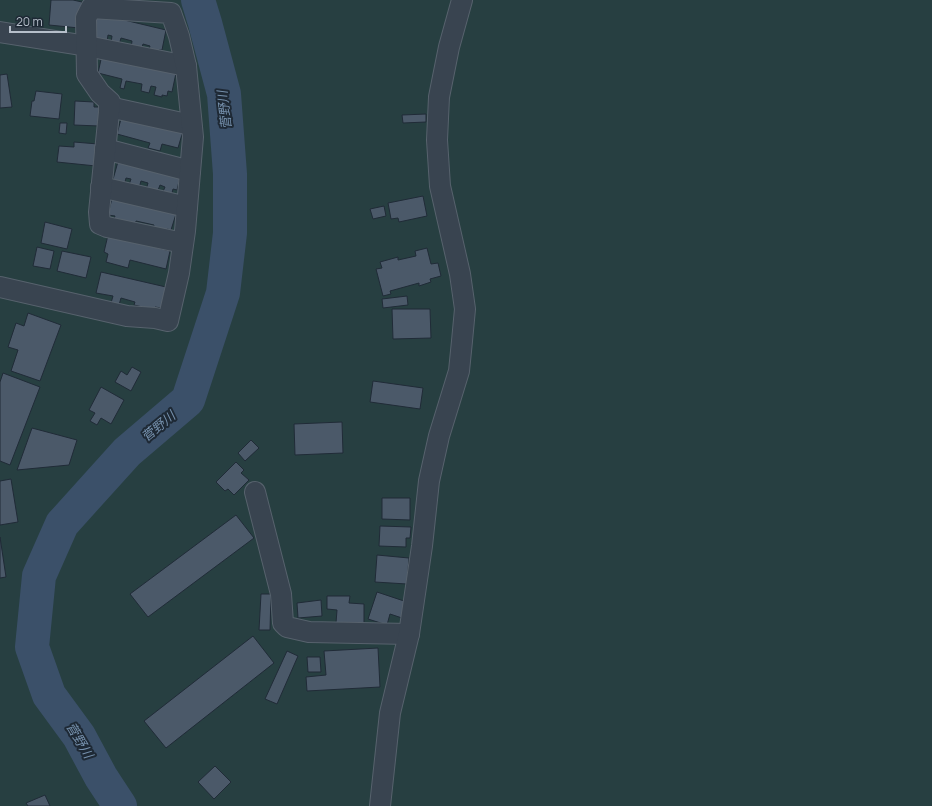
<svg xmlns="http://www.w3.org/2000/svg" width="932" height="806" font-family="Manrope,'Noto Sans JP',sans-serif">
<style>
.green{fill:#273f41}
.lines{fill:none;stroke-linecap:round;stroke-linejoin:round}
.river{stroke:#3b5069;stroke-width:34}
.building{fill:#4b5969;stroke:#202b37}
.minor-casing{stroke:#57626d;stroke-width:22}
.minor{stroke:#394450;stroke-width:20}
.labels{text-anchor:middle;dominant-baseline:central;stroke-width:4;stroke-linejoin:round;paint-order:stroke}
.water-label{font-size:13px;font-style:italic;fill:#7691ad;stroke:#1e2935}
</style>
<rect width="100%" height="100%" fill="#253240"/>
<!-- green -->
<rect class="green" x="0" y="0" width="932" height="806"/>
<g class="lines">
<!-- river -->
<path class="river" d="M120 806 101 777 79 736 49 695 32 647 39 576 62 524 127 452 188 400 223 293 230 233V174L224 94 205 23 198 0"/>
</g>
<!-- building -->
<g class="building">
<path d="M51 0H73L82 2 79 28 49 25Z"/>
<path d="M95 13 166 30 162 50H159L158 53H148L150 46 143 44 141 51 131 48 132 41 121 38 119 45 111 43 112 36 108 35 107 42 92 39Z"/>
<path d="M102 55 176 73 172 92 168 91 167 96 162 95V97L154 95 156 87 151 86 149 93 141 91 142 84 126 81 124 89 120 88 122 79 98 73Z"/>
<path d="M7 74 12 107 0 108V75Z"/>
<path d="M36 91 62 94 59 119 30 116 32 101H34Z"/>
<path d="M75 101 94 102V107H99V126L74 125Z"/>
<path d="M426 114V122L403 123 402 115Z"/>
<path d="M122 115 183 131 178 148 162 144 160 151 148 148 150 143 117 134Z"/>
<path d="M60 123H67L66 134 59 133Z"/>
<path d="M74 142 98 144 96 166 57 162 59 146 74 147Z"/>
<path d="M119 158 180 177 177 190 173 189 171 197 162 194 165 187 160 185 157 193 146 190 148 183 141 181 139 188 129 185 131 179 126 178 124 186 112 183Z"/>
<path d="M423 196 427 216 399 222 398 218 391 219 388 203Z"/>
<path d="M112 198 176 214 171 230 167 229 166 234 153 230 154 225 136 221 134 227 113 222 115 216 108 215Z"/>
<path d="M384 206 386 216 373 219 370 209Z"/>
<path d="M45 222 72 229 67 249 41 243Z"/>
<path d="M108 235 170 251 166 269 130 260 128 268 106 262 108 254 104 252Z"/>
<path d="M37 247 54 251 50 269 33 266Z"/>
<path d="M427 248 431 264 438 263 441 276 430 279 431 282 419 286V283L390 291 391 294 383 296 376 269 382 268 380 262 398 257V260L416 256 415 251Z"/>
<path d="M62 251 91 257 86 278 57 271Z"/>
<path d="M101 272 166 287 161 308 155 307V310L134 305 135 302 121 298 119 305 111 303 113 296 96 293Z"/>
<path d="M407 296 408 305 383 308 382 299Z"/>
<path d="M392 309H430L431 338 393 339Z"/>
<path d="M28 313 61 325 40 381 11 371 18 350 8 347 16 323 24 326Z"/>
<path d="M132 367 141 372 131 391 115 382 121 371 127 375Z"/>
<path d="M3 373 40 387 10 465 0 461V382Z"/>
<path d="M373 381 423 388 420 409 370 402Z"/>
<path d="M101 387 124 400 111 424 101 418 97 425 90 421 95 413 89 410Z"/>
<path d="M342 422 343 453 295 455 294 424Z"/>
<path d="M32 428 77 440 69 465 17 470Z"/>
<path d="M251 440 259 448 245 461 238 453Z"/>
<path d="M236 462 244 470 241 473 249 480 234 495 228 489 225 491 216 482Z"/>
<path d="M11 479 18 522 0 525V481Z"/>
<path d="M382 498H410V520L382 519Z"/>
<path d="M236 515 254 538 148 617 130 594Z"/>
<path d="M380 526 411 527 410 538H406V547L379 546Z"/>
<path d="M0 537 6 577 0 578Z"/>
<path d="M377 555 409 558 407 584 375 582Z"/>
<path d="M377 592 407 602 402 618 390 614 387 625 368 619Z"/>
<path d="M261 594H271L270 630H259Z"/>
<path d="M327 596H350L349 603 364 604V624L336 623 337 610 327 609Z"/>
<path d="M321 600 322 616 298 618 297 603Z"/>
<path d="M253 636 274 663 166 748 144 721Z"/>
<path d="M378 648 380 687 307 691 306 677 326 675 324 651Z"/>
<path d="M287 651 298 656 277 704 265 699Z"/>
<path d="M307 657H320L321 672H308Z"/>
<path d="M215 766 231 782 214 799 198 782Z"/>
<path d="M45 795 50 806H28L26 803Z"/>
</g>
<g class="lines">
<defs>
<g id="minor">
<path d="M0 32 87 46 186 66"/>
<path d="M109 107 191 125"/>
<path d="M105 149 190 171"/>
<path d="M101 187 187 207"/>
<path d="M0 287 127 316 155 318 168 321 179 273 185 231 193 137 186 66 179 36 171 13 91 8 86 18 87 74 100 93 110 102 99 212 100 224 107 227 183 243"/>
<path d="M255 492 281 594 283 623 287 627 309 632 409 634"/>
<path d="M380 806 390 713 409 634 422 546 429 481 439 436 459 371 462 341 465 309 460 274 440 186 437 140 439 97 449 47 462 0"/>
</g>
</defs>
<!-- minor casing -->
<use href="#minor" class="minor-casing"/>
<!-- minor -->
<use href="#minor" class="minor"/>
</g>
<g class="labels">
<!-- water labels -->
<g class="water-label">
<text transform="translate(224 110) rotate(-97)">菅野川</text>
<text transform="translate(158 426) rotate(-40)">菅野川</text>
<text transform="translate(80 740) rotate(59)">菅野川</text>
</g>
</g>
<!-- scale -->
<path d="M10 26v6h56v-6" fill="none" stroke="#b6bfca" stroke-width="2"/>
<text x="16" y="26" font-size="12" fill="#b6bfca" stroke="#1e2935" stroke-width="3" paint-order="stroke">20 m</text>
</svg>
